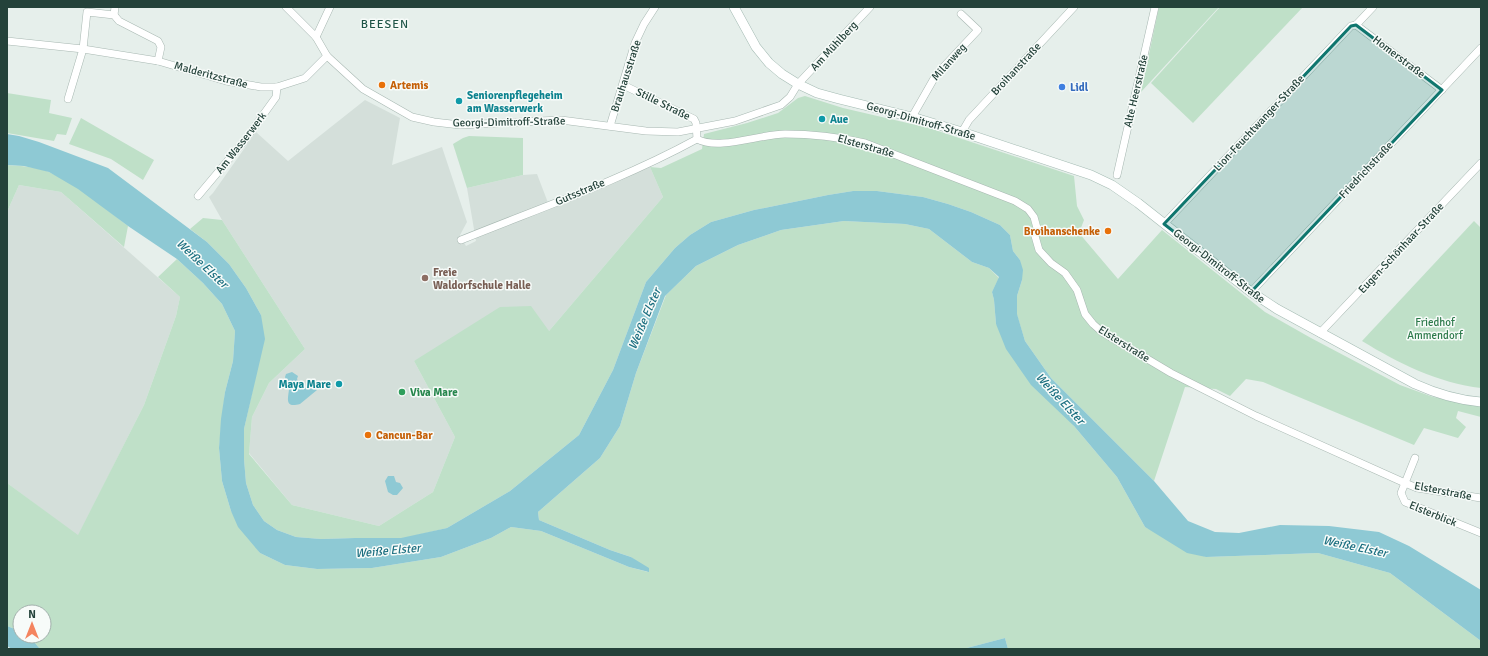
<svg xmlns="http://www.w3.org/2000/svg" width="1488" height="656" font-family="Signika,sans-serif">
<style>
.built{fill:#d4dfda}
.green{fill:#bfe0c8}
.water{fill:#8ec9d4}
.lines{fill:none;stroke-linecap:round;stroke-linejoin:round}
.street-casing{stroke:#a8b8b2;stroke-width:8}
.secondary-casing{stroke:#a4bbb3;stroke-width:10}
.street{stroke:#fff;stroke-width:7}
.secondary{stroke:#fff;stroke-width:9}
.marked{fill:#0f766e;fill-opacity:0.2;stroke:#0f766e;stroke-width:3;stroke-linejoin:round}
.food-dot{fill:#e8710a;stroke:#f7fbf9;stroke-width:1.5}
.shop-dot{fill:#3f7fe0;stroke:#f7fbf9;stroke-width:1.5}
.culture-dot{fill:#0f9aa8;stroke:#f7fbf9;stroke-width:1.5}
.education-dot{fill:#8d6e63;stroke:#f7fbf9;stroke-width:1.5}
.leisure-dot{fill:#2e9e5b;stroke:#f7fbf9;stroke-width:1.5}
.labels{text-anchor:middle;dominant-baseline:central;stroke-width:3;stroke-linejoin:round;paint-order:stroke}
.street-label{font-size:11px;fill:#24423a;stroke:#f7fbf9}
.food-label{font-size:11px;font-weight:bold;fill:#c56008;stroke:#f7fbf9;text-anchor:start}
.shop-label{font-size:11px;font-weight:bold;fill:#366cbe;stroke:#f7fbf9;text-anchor:start}
.culture-label{font-size:11px;font-weight:bold;fill:#0d838f;stroke:#f7fbf9;text-anchor:start}
.education-label{font-size:11px;font-weight:bold;fill:#785e54;stroke:#f7fbf9;text-anchor:start}
.park-label{font-size:11px;fill:#2d7a4b;stroke:#f7fbf9}
.leisure-label{font-size:11px;font-weight:bold;fill:#27864d;stroke:#f7fbf9;text-anchor:start}
.neighbourhood-label{font-size:12px;letter-spacing:1px;fill:#1f5548;stroke:#f7fbf9}
.water-label{font-size:12px;font-style:italic;fill:#1c6f80;stroke:#f7fbf9}
</style>
<rect width="100%" height="100%" fill="#e6efeb"/>
<!-- built -->
<g class="built">
<path d="M365 100 400 118 392 165 442 147 467 222 460 235 466 246 476 241 467 188 523 175 537 174 550 208 650 167 663 197 549 331 414 361 455 437 433 492 379 526 292 505 249 453 252 417 269 383 305 349 222 220 209 197 213 193 256 132 288 161Z"/>
<path d="M19 185 61 192 180 297 176 316 144 405 78 536 7 483V212Z"/>
</g>
<!-- green -->
<g class="green">
<path d="M1159 7H1219L1141 92Z"/>
<path d="M1220 7H1303L1193 123 1151 83Z"/>
<path d="M7 93 51 100 49 113 72 118 66 135 57 134 54 141 7 133Z"/>
<path d="M805 96 843 108 929 128 1074 176 1077 206 1084 220 1079 233 1118 279 1162 230 1265 312 1311 338 1400 385 1433 397 1481 405V417L1458 411 1456 418 1466 427 1458 438 1424 428 1414 445 1263 382 1246 379 1230 396 1216 389 1185 387 1154 481 1051 378 1025 341 1017 315V296L1022 280 1020 260 1013 251 1010 235 1000 225 971 212 948 204 923 197 877 191H853L828 195 754 210 711 222 690 235 675 248 646 282 613 370 579 435 510 491 447 528 401 539 355 538 321 539 296 537 277 530 264 521 253 505 246 483 244 459V429L252 393 261 315 246 288 229 264 207 242 190 229 203 218 222 220 305 349 269 383 252 417 249 454 292 505 379 526 433 492 455 437 414 361 500 307 531 306 549 331 663 197 650 167 661 168 702 149 704 134 747 123 778 113 798 98Z"/>
<path d="M81 118 154 160 143 180 111 159 69 144Z"/>
<path d="M469 136 523 138V175L467 188 453 144 463 138Z"/>
<path d="M7 165C21 166 37 167 49 172 78 185 103 207 128 226L124 247 61 192 19 185 7 212Z"/>
<path d="M844 221 905 224 929 229 972 262 989 268 999 278 992 292 994 300 996 324 1074 426 1117 477 1145 527 1206 557 1318 553 1390 573 1481 641V649H1008L1005 638 963 649H40L29 636H44V612H20V631L7 626V483L78 535 144 405 176 316 180 297 158 277 177 259 203 283 222 304 235 331 233 361 225 392 219 448 222 481 231 511 260 553 285 565 317 569 372 568 441 557 491 538 511 527 541 531 629 567 648 572 631 557 610 550 539 520 538 512 600 458 620 426 636 373 666 295 696 266 738 245 781 230Z"/>
<path d="M1474 221 1481 228V388C1438 383 1398 363 1362 341Z"/>
</g>
<!-- water -->
<g class="water">
<path d="M7 134 19 136 39 142 108 168 207 242 229 264 246 288 261 315 265 339 244 429V459L246 483 253 505 264 521 277 530 296 537 321 539 355 538H401L447 528 510 491 579 435 613 370 646 282 675 248 690 235 711 222 754 210 828 195 853 191H877L923 197 948 204 971 212 1000 225 1010 235 1013 251 1020 260 1023 270 1022 280 1017 296V314L1025 341 1051 378 1154 481 1188 521 1215 532 1239 533 1280 525 1329 526 1379 532 1409 546 1481 590V641L1390 573 1318 553 1206 557 1187 553 1145 527 1117 477 1074 426 1031 385 1006 349 996 324 994 300 992 292 999 277 989 268 972 262 929 229 905 224 844 221 781 230 738 245 696 266 665 296 636 373 620 426 600 458 538 512 539 520 610 550 631 557 649 568V572L629 567 541 531 511 527 491 538 441 557 372 568 317 569 285 565 260 553 238 527 231 511 222 481 219 448 221 419 225 392 233 361 235 331 222 304 203 283 177 259 128 226 78 189 49 172 24 166 7 165Z"/>
<path d="M292 372 298 376 297 379C303 390 307 387 317 390L300 404C283 409 289 396 289 388H287L285 384 287 383 285 377 286 374Z"/>
<path d="M388 476H394L396 482 400 483 403 488 397 495H393L388 492 385 481Z"/>
<path d="M7 626 20 631V636H29L40 649H12L7 646Z"/>
<path d="M1005 638 1008 649H963Z"/>
</g>
<g class="lines">
<defs>
<g id="street">
<path d="M286 7 316 37 327 56 363 89 412 117 434 122 460 125 561 120 646 131 678 132 735 121 781 105 790 97 798 84 870 7"/>
<path d="M114 15 115 7"/>
<path d="M1356 25 1442 90"/>
<path d="M1356 25 1373 7"/>
<path d="M316 37 330 7"/>
<path d="M7 41 83 49 158 61 226 81 261 87H277L305 78 327 56"/>
<path d="M623 85 694 119 696 123 697 139C719 151 760 134 785 134 813 134 838 137 865 143L1015 201 1028 209 1034 217 1037 228 1035 236 1039 250 1051 263 1065 273 1077 290 1085 314 1093 324 1102 332 1171 373 1256 416 1405 483 1417 488 1481 498"/>
<path d="M68 99 83 49 87 12 114 15 119 21 158 41 161 47 158 61"/>
<path d="M912 117 936 75 978 30 961 14"/>
<path d="M610 126 635 43 644 24 655 7"/>
<path d="M962 132 969 120 1074 7"/>
<path d="M1117 175 1155 7"/>
<path d="M198 196 245 140 276 97 277 87"/>
<path d="M1164 224 1351 26 1356 25"/>
<path d="M461 240C540 208 622 180 697 139"/>
<path d="M1251 292 1481 48"/>
<path d="M1320 333 1481 163"/>
<path d="M1415 458 1401 493 1405 502 1481 533"/>
</g>
<path id="secondary" d="M734 7 756 47 769 63 782 74 798 84 817 93 839 99 912 117 962 132 1091 175 1112 185 1138 203 1251 292 1277 309 1415 384C1437 394 1457 400 1481 402"/>
</defs>
<!-- street casing -->
<use href="#street" class="street-casing"/>
<!-- secondary casing -->
<use href="#secondary" class="secondary-casing"/>
<!-- street -->
<use href="#street" class="street"/>
<!-- secondary -->
<use href="#secondary" class="secondary"/>
</g>
<!-- marked area -->
<path class="marked" d="M1356 25 1442 90 1251 292 1164 224 1351 26Z"/>
<!-- markers -->
<g class="food-dot">
<circle cx="382" cy="85" r="4"/>
<circle cx="1108" cy="231" r="4"/>
<circle cx="368" cy="435" r="4"/>
</g>
<circle class="shop-dot" cx="1062" cy="87" r="4"/>
<g class="culture-dot">
<circle cx="459" cy="101" r="4"/>
<circle cx="822" cy="119" r="4"/>
<circle cx="339" cy="384" r="4"/>
</g>
<circle class="education-dot" cx="425" cy="278" r="4"/>
<circle class="leisure-dot" cx="402" cy="392" r="4"/>
<g class="labels">
<!-- street labels -->
<g class="street-label">
<text transform="translate(834 46) rotate(-47)">Am Mühlberg</text>
<text transform="translate(1399 57) rotate(37)">Homerstraße</text>
<text transform="translate(949 62) rotate(-48)">Milanweg</text>
<text transform="translate(1016 69) rotate(-47)">Broihanstraße</text>
<text transform="translate(211 75) rotate(15)">Malderitzstraße</text>
<text transform="translate(626 76) rotate(-72)">Brauhausstraße</text>
<text transform="translate(1136 91) rotate(-77)">Alte Heerstraße</text>
<text transform="translate(663 104) rotate(26)">Stille Straße</text>
<text transform="translate(921 121) rotate(16)">Georgi-Dimitroff-Straße</text>
<text transform="translate(509 122) rotate(-1)">Georgi-Dimitroff-Straße</text>
<text transform="translate(1259 123) rotate(-47)">Lion-Feuchtwanger-Straße</text>
<text transform="translate(241 143) rotate(-52)">Am Wasserwerk</text>
<text transform="translate(866 146) rotate(16)">Elsterstraße</text>
<text transform="translate(1366 170) rotate(-47)">Friedrichstraße</text>
<text transform="translate(580 192) rotate(-23)">Gutsstraße</text>
<text transform="translate(1401 248) rotate(-47)">Eugen-Schönhaar-Straße</text>
<text transform="translate(1219 266) rotate(38)">Georgi-Dimitroff-Straße</text>
<text transform="translate(1124 344) rotate(32)">Elsterstraße</text>
<text transform="translate(1443 491) rotate(11)">Elsterstraße</text>
<text transform="translate(1433 514) rotate(22)">Elsterblick</text>
</g>
<!-- food labels -->
<g class="food-label">
<text x="390" y="85">Artemis</text>
<text x="1100" y="231" text-anchor="end">Broihanschenke</text>
<text x="376" y="435">Cancun-Bar</text>
</g>
<!-- shop labels -->
<g class="shop-label">
<text x="1070" y="87">Lidl</text>
</g>
<!-- culture labels -->
<g class="culture-label">
<text x="467" y="95">Seniorenpflegeheim<tspan x="467" dy="13">am Wasserwerk</tspan></text>
<text x="830" y="119">Aue</text>
<text x="331" y="384" text-anchor="end">Maya Mare</text>
</g>
<!-- education labels -->
<g class="education-label">
<text x="433" y="272">Freie<tspan x="433" dy="13">Waldorfschule Halle</tspan></text>
</g>
<!-- park labels -->
<g class="park-label">
<text x="1435" y="322">Friedhof<tspan x="1435" dy="13">Ammendorf</tspan></text>
</g>
<!-- leisure labels -->
<g class="leisure-label">
<text x="410" y="392">Viva Mare</text>
</g>
<!-- neighbourhood labels -->
<g class="neighbourhood-label">
<text x="385" y="24">BEESEN</text>
</g>
<!-- water labels -->
<g class="water-label">
<text transform="translate(202 264) rotate(43)">Weiße Elster</text>
<text transform="translate(645 319) rotate(-67)">Weiße Elster</text>
<text transform="translate(1060 399) rotate(47)">Weiße Elster</text>
<text transform="translate(1355 547) rotate(12)">Weiße Elster</text>
<text transform="translate(388 551) rotate(-5)">Weiße Elster</text>
</g>
</g>
<!-- border -->
<rect width="1488" height="656" fill="none" stroke="#24423a" stroke-width="16"/>
<!-- north arrow -->
<g transform="translate(32 624)"><circle r="19" fill="#f7fbf9" stroke="#a3b1ad"/>
<path d="M0-3L7 15L0 10L-7 15Z" fill="#f4845f"/>
<text y="-6" font-size="11" font-weight="bold" text-anchor="middle" fill="#24423a">N</text>
</g>
</svg>
